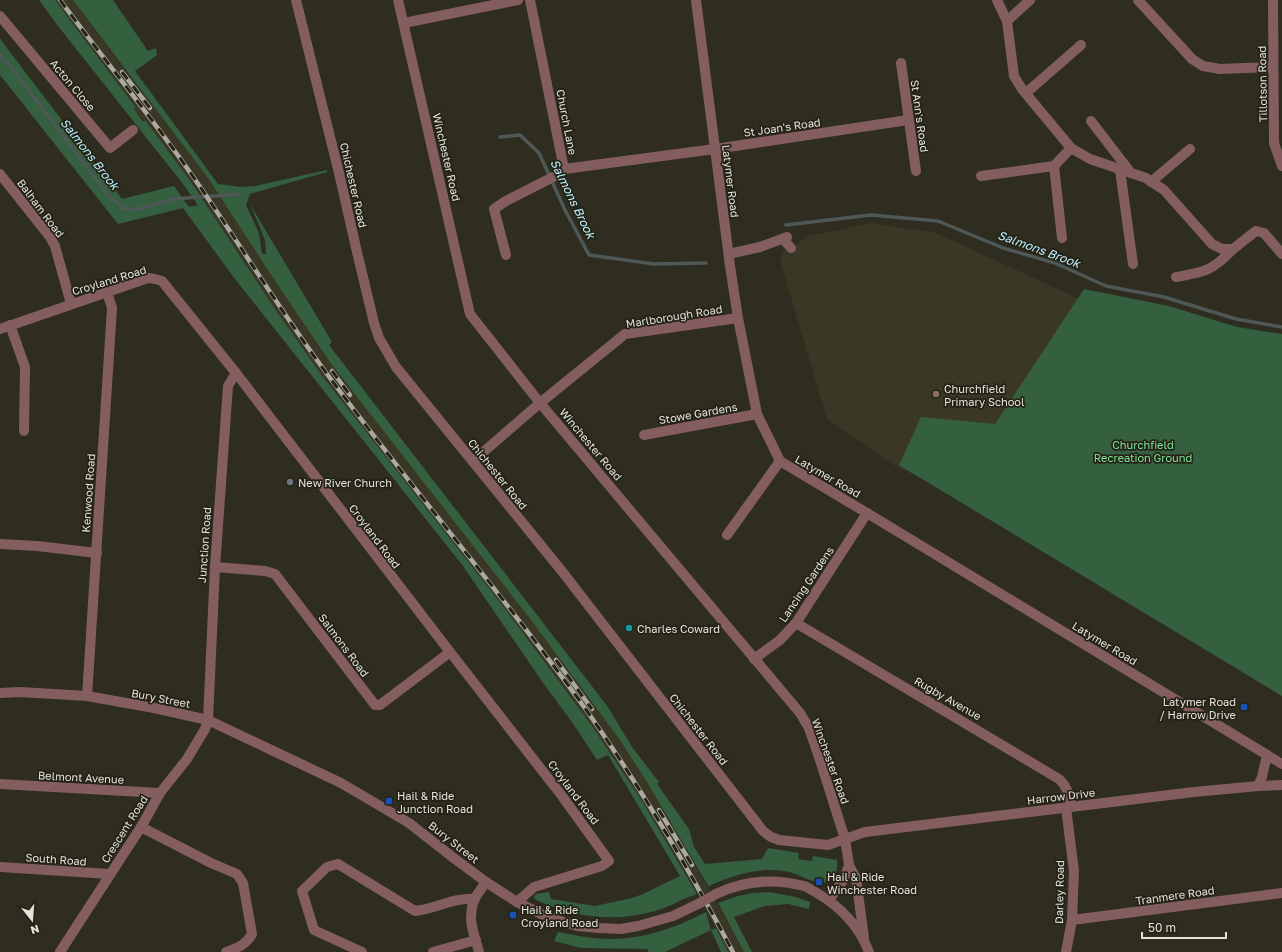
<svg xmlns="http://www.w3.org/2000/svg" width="1282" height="952" font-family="'Golos Text',sans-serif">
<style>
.built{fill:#3a3725}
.green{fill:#34603f}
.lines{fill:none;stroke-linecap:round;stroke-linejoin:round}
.stream{stroke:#4d5857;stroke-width:3.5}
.pedestrian{stroke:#845e5e;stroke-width:10}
.minor{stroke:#845e5e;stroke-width:10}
.tertiary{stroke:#845e5e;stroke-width:10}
.rail-casing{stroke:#aba9a0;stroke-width:4.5}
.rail{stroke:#252216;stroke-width:3;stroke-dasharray:9;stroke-linecap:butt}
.tertiary-bridge{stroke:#845e5e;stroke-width:10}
.education-dot{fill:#8d6e63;stroke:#252216;stroke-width:1.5}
.worship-dot{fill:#6b7280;stroke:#252216;stroke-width:1.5}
.culture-dot{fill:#0f9aa8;stroke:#252216;stroke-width:1.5}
.transit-dot{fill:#1a4fb4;stroke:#252216;stroke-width:1.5}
.labels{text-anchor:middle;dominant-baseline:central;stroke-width:3.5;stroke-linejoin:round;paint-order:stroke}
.street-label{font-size:11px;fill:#e4e3db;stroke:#252216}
.poi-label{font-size:11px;fill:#e4e3db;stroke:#252216;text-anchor:start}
.park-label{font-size:11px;fill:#7ee298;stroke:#252216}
.water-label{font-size:12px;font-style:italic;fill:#baeffc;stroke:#252216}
</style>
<rect width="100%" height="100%" fill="#2f2c20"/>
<!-- built -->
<g class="built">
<path d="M55 0H73L87 19 208 178 279 287 332 365 531 620 617 736 647 782 680 837 744 952H728L692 884 642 801 592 726 503 606 323 377 277 312 191 182 145 121 144 122 134 109 136 108Z"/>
<path d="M872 223 936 233 1099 308 990 513 892 464 827 419 780 261 784 251 797 244 808 236Z"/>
</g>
<!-- green -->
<g class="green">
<path d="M39 0H55L136 108 134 109 143 122 145 120 191 182 277 312 323 377 503 606 592 726 642 801 697 894C683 898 670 907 655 911 614 923 573 917 536 900L534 897 536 894 549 892 551 899 595 906 632 898 643 894 680 876 608 755 597 760 574 725 541 680 463 566 235 279 183 208 118 224 0 75V39L122 199 174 186 189 207 198 205 183 184 58 26Z"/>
<path d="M73 0H113L148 51 156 48 157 55 135 71 218 184 241 187 255 186 327 170V172L250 194 246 205 259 233 262 254H266L265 240 250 204 332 342 329 345 608 707 632 747 659 782 657 784 689 829 694 847 705 864 762 859 768 848 799 853 798 859 812 861 813 856 837 860C838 869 836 880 825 882 814 884 800 875 790 872 763 866 736 874 711 885L709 887 647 782 617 736 531 620 332 365 279 287 208 178Z"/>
<path d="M1084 289 1169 306 1237 327 1282 334V696L899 465 921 417 995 424Z"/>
<path d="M769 892 796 897 810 902 809 909 788 904 765 906 734 917 752 952H744L718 903 738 896 753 893Z"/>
<path d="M706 912 711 930 716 928 728 952H721L711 930 665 952H649L647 949 581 948 554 941 558 932C575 935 592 939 609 939 644 939 676 928 706 912Z"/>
</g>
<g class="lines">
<!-- stream -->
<g class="stream">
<path d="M0 54 14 71 108 195 123 208 136 210 173 199 240 194"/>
<path d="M500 137 520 135 539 153 565 210 589 255 654 264 706 263"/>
<path d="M786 225 871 215 938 221 1003 248 1055 263 1106 286 1164 297 1236 319 1282 327"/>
</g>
<!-- pedestrian -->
<g class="pedestrian">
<path d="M783 239 791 248"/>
<path d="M729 254 760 247 787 237"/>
</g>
<!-- minor -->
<g class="minor">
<path d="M296 0 339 173 357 252 374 323 379 338 396 367 561 570 763 831 771 837 779 840 828 845 865 832 1194 792 1258 786 1282 785"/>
<path d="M696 0 730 266 738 318 757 414 780 461 867 513 1282 764"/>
<path d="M997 0 1007 21 1014 76 1022 89 1071 148 1090 159 1146 178 1164 190 1212 244 1222 249H1233L1256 231 1264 233 1282 254"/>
<path d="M1138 0 1192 59 1203 66 1220 69 1273 67"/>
<path d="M1273 0 1274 143 1282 166"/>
<path d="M0 16 110 148 133 130"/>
<path d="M1007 21 1030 0"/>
<path d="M404 23 518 0"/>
<path d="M901 63 916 171"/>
<path d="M1026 93 1081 45"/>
<path d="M1091 121 1131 173"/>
<path d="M1054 166 1062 238"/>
<path d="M564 169 715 149 908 120"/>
<path d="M1120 170 1133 264"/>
<path d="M0 174 50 237 55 246 71 304"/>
<path d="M981 176 1054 166 1071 148"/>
<path d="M1151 182 1190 149"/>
<path d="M506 255 494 209 506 201 559 174 564 169 530 0"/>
<path d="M1176 277C1205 272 1212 271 1233 249"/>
<path d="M10 325 25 367 24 431"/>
<path d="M0 329 148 278 155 279 162 281 236 373 450 652 562 796 609 861 602 866 534 887 517 902"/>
<path d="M644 435 757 414"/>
<path d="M473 461 540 403 625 334 738 318"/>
<path d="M727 535 780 461"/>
<path d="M0 544 37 546 97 553"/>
<path d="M215 567 265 571 275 574 375 705H380L450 652"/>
<path d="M796 623 1059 779C1068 787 1069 796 1071 807"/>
<path d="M754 659 780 640 796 623 867 513"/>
<path d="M87 696 112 308 107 292"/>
<path d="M0 784 160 793"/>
<path d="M1258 786 1262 777 1267 755"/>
<path d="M141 827 211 863 237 874 243 883 252 934C246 945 237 948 226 952"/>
<path d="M0 867 110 874"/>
<path d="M1072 920 1282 893"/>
<path d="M60 952 141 827 160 793 187 759 205 729 208 720 215 567 228 386 236 373"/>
<path d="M362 952 314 930 302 891 327 867 338 864 415 911C435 909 455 897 475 899"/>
<path d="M433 952 476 940"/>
<path d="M1066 952 1072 920 1074 871 1066 808"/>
</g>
<!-- tertiary -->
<g class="tertiary">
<path d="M398 0 470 314 540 403 800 713 809 728 819 757 845 839 849 865 856 878 864 938"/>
<path d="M0 693 20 692 87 696 154 708 208 720 341 783 409 823 455 859 486 882 517 902 545 916 577 926 599 928 621 929 638 926 673 916 700 903"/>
<path d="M716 894C745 880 773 878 804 886 808 887 813 891 817 893 841 907 859 926 869 952"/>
<path d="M829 900 844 879 849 865"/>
<path d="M479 952C474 933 467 920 474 900 477 894 482 888 486 882"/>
</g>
<defs>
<g id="rail">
<path d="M60 0C104 60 152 117 194 178 242 247 285 319 336 386 418 496 507 600 587 711 641 788 689 869 733 952"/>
<path d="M122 72 150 108"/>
<path d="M332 371 350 395"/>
<path d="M556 660 592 709"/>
<path d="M659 810 692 865"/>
</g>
</defs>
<!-- rail casing -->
<use href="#rail" class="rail-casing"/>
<!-- rail -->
<use href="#rail" class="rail"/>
<!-- tertiary-bridge -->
<path class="tertiary-bridge" d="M700 903 716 894"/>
</g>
<!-- markers -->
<circle class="education-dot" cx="936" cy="394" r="4"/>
<circle class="worship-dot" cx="290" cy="482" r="4"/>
<circle class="culture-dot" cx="629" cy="628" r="4"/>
<g class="transit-dot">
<rect x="1240" y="703" width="8" height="8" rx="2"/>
<rect x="385" y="797" width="8" height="8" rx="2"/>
<rect x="815" y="878" width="8" height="8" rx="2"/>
<rect x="509" y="911" width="8" height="8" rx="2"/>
</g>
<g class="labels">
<!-- street labels -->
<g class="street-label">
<text transform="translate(1262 84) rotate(-91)">Tillotson Road</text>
<text transform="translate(73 85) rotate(50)">Acton Close</text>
<text transform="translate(920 116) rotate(82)">St Ann's Road</text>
<text transform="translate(567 122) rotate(79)">Church Lane</text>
<text transform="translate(782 127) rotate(-8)">St Joan's Road</text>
<text transform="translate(447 157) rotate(77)">Winchester Road</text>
<text transform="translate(731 181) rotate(83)">Latymer Road</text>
<text transform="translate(354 185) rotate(77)">Chichester Road</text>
<text transform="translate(41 208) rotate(53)">Balham Road</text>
<text transform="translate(109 280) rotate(-17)">Croyland Road</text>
<text transform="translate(674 316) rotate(-9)">Marlborough Road</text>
<text transform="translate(698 413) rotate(-10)">Stowe Gardens</text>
<text transform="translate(591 444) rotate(50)">Winchester Road</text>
<text transform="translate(498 474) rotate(51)">Chichester Road</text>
<text transform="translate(828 476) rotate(30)">Latymer Road</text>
<text transform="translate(88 493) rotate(-86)">Kenwood Road</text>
<text transform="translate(375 536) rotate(53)">Croyland Road</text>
<text transform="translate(204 545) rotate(-86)">Junction Road</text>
<text transform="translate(806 584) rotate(-56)">Lancing Gardens</text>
<text transform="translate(1105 643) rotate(31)">Latymer Road</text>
<text transform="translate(344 645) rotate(53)">Salmons Road</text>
<text transform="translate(161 698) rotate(11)">Bury Street</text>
<text transform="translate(948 698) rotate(30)">Rugby Avenue</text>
<text transform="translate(699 729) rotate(52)">Chichester Road</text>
<text transform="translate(831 761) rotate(70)">Winchester Road</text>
<text transform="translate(81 777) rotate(3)">Belmont Avenue</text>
<text transform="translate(574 792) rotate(53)">Croyland Road</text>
<text transform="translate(1061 796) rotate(-7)">Harrow Drive</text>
<text transform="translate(124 829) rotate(-58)">Crescent Road</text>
<text transform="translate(454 842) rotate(38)">Bury Street</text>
<text transform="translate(56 859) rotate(4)">South Road</text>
<text transform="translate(1059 892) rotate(-89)">Darley Road</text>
<text transform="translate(1175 895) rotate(-8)">Tranmere Road</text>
</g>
<!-- poi labels -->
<g class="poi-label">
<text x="944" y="388">Churchfield<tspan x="944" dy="13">Primary School</tspan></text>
<text x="298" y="482">New River Church</text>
<text x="637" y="628">Charles Coward</text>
<text x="1236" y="701" text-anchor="end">Latymer Road<tspan x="1236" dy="13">/ Harrow Drive</tspan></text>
<text x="397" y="795">Hail &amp; Ride<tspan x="397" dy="13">Junction Road</tspan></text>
<text x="827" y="876">Hail &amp; Ride<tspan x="827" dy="13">Winchester Road</tspan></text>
<text x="521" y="909">Hail &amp; Ride<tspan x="521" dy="13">Croyland Road</tspan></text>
</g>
<!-- park labels -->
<g class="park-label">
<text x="1143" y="444">Churchfield<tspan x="1143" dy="13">Recreation Ground</tspan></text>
</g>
<!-- water labels -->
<g class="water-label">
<text transform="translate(90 154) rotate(52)">Salmons Brook</text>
<text transform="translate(573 199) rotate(64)">Salmons Brook</text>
<text transform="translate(1039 249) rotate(20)">Salmons Brook</text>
</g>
</g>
<!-- north arrow -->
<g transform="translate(32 920) rotate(163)" stroke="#252216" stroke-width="3" paint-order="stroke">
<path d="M0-3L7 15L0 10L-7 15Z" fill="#e4e3db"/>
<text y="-6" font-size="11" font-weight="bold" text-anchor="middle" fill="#e4e3db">N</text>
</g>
<!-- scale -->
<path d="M1142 932v6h84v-6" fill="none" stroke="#e4e3db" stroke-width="2"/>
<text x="1148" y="932" font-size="12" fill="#e4e3db" stroke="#252216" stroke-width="3" paint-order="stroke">50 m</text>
</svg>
